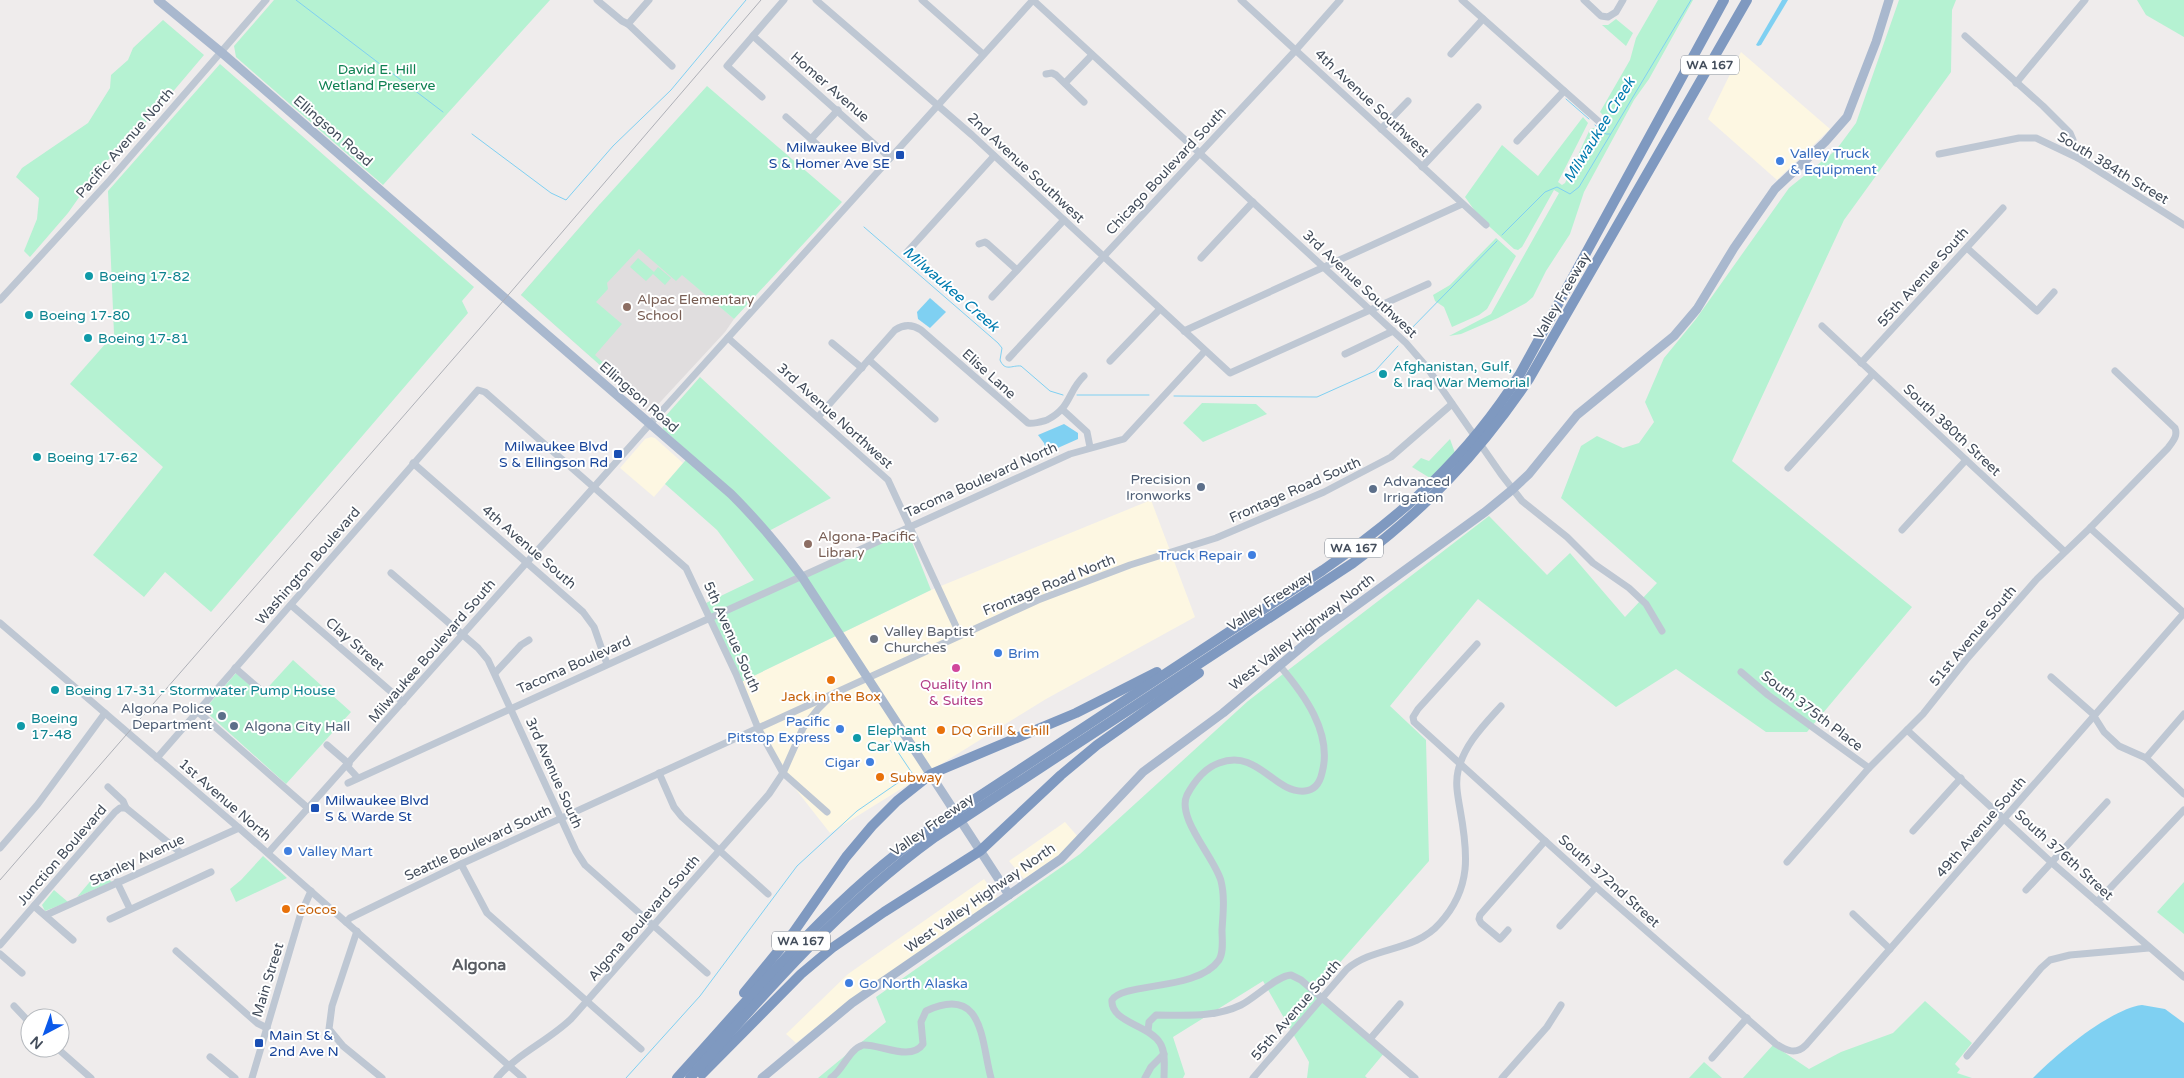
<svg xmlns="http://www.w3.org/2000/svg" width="2184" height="1078" font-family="'Varela Round',sans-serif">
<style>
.commercial{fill:#fdf7e2}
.education{fill:#e0ddde}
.green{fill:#b5f2d2}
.water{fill:#7fd0f2}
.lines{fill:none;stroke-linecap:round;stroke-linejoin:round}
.stream{stroke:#7fd0f2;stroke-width:1}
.minor{stroke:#bec7d3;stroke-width:7}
.major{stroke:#a9b8ce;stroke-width:9}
.highway{stroke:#7f99c0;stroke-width:10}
.rail{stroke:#aeb0b7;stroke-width:1}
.transit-dot{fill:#1a4fb4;stroke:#fff;stroke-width:2}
.shop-dot{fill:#3f7fe0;stroke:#fff;stroke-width:2}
.culture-dot{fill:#0f9aa8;stroke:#fff;stroke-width:2}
.education-dot{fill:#8d6e63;stroke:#fff;stroke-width:2}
.service-dot{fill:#5c6f8a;stroke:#fff;stroke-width:2}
.worship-dot{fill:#6b7280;stroke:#fff;stroke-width:2}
.hotel-dot{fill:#d1479c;stroke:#fff;stroke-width:2}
.food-dot{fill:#e8710a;stroke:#fff;stroke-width:2}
.labels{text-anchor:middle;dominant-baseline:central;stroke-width:4;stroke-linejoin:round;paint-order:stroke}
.shield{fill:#fff;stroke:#7b828c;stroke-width:1}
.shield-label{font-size:12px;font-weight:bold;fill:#434d5b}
.park-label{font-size:14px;fill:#0f8152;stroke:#fff}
.street-label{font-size:14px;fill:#434d5b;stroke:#fff}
.transit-label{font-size:14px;fill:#164399;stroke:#fff;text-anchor:end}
.shop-label{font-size:14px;fill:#366cbe;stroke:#fff;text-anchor:start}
.culture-label{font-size:14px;fill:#0d838f;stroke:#fff;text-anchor:start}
.education-label{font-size:14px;fill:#785e54;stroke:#fff;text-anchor:start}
.service-label{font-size:14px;fill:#4e5e75;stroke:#fff;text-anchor:end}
.worship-label{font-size:14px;fill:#5b616d;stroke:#fff;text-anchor:start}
.hotel-label{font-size:14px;fill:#b23c85;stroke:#fff}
.food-label{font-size:14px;fill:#c56008;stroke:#fff;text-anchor:start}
.water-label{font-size:15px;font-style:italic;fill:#017cb0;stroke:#fff}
.quarter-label{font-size:16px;font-weight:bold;fill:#585c62;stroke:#fff}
</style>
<rect width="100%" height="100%" fill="#efecec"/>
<!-- commercial -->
<g class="commercial">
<path d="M1741 52 1830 129 1777 180 1708 119Z"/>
<path d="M651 437 655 438 683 463 654 497 620 468 645 439Z"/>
<path d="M1151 500 1195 617 1046 699 830 833 783 773 739 683 931 590Z"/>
<path d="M1065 822 1079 838 1069 848 1024 879 1009 861Z"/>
<path d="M984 879 997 897 991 904 866 988 796 1043 786 1034 848 974Z"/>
</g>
<!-- education -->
<path class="education" d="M600 204 734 319 725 332 651 412 641 409 642 405 610 374 521 295Z"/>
<!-- green -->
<g class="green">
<path d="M274 0H550L383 185 236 57 234 46Z"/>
<path d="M1658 0H1693L1649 79 1634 100 1584 192 1570 234 1546 271 1533 297 1526 303 1498 318 1461 334 1449 336 1491 314 1559 193 1554 190 1522 247 1518 250 1514 249 1480 218 1465 197 1502 145 1538 176 1583 117 1588 123 1558 182 1562 185 1565 183 1590 129 1594 128 1601 133 1610 125 1609 121 1600 112 1630 60 1636 38Z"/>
<path d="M1899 0H1956L1952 10 1951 72 1844 220 1732 461 1912 607 1807 732H1766L1676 669 1616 707 1478 599 1390 706 1426 740 1429 861 1315 991 1385 1052 1365 1076 1367 1078H1307L1309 1062 1263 981 1173 1037 1185 1074 1183 1078H818L886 1022 876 997 1080 854 1248 701 1489 516 1547 575 1570 553 1625 617 1657 583 1561 498 1581 446 1597 436 1623 448 1639 443 1654 422 1645 402 1664 358 1696 319 1789 188 1836 150 1856 123Z"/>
<path d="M2137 0H2184V37L2146 15Z"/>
<path d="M1616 19 1633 33 1626 46 1602 25H1608Z"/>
<path d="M163 20 204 55 154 114 99 169 68 213 30 257 24 251 37 219 39 198 16 177 22 168 88 123 110 88 111 75 128 60 133 48Z"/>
<path d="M220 64 474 287 462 301 468 313 211 612 165 572 144 597 93 555 163 467 70 384 114 334 108 191Z"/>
<path d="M707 86 842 202 734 319 682 275 676 281 639 249 607 283 608 289 596 302 622 324 595 355 612 371 610 374 521 295 600 204Z"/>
<path d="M1496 238 1516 256 1487 309 1479 315 1452 327 1444 307 1435 301 1433 295 1450 285Z"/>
<path d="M638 258 654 272 658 267 671 278 665 285 653 274 646 281 630 267Z"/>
<path d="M700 377 831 498 767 532 802 576 908 532 931 590 739 683 704 604 754 580 717 530 665 484 691 454 663 429V419Z"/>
<path d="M1202 403 1256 404 1267 414 1203 442 1183 423Z"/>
<path d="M1450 439 1455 453 1430 478 1412 467 1421 458 1429 461Z"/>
<path d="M293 660 351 712 286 784 204 710 236 673 261 695Z"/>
<path d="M263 856 287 878 236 902 230 889 241 880Z"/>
<path d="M99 871 112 882 77 897Z"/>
<path d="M2184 882V934L2157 912Z"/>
<path d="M54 890 68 902 45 911 42 905Z"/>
<path d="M1925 1001 1972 1043 1955 1064 1960 1069 1957 1073 1972 1078H1743L1773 1045 1809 1069 1841 1052 1893 1033Z"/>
<path d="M1704 1062 1722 1078H1689Z"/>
</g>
<!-- water -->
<g class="water">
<path d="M1782 0H1788L1761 45 1758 46 1756 45Z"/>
<path d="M930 298 946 312 930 328 918 319 917 312Z"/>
<path d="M1064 424 1078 433V439L1051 451H1046L1044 443 1038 435Z"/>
<path d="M2142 1005 2165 1009 2184 1023V1078H2033C2055 1055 2110 1009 2142 1005Z"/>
</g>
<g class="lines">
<!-- stream -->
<g class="stream">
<path d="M296 0 443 112"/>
<path d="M1566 99 1589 119"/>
<path d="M1595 125 1606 134H1610"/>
<path d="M472 134 551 193 566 200 613 146 671 90 746 0"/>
<path d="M864 227 998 343 1002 348 1000 360C1005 372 1012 365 1021 366L1050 391 1063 395"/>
<path d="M1502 235 1545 192 1557 187 1570 194 1579 187 1691 0"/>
<path d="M1406 334 1497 241"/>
<path d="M1077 395H1149"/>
<path d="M1174 396 1317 397 1375 371 1398 346"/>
<path d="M626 1078 700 996 797 866 857 811 912 773 886 734"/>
</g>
<!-- minor -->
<g class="minor">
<path d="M597 0 622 21 628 24 672 66"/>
<path d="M816 0 972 135 1230 373 1428 284"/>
<path d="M922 0 983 54"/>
<path d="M1033 0 1406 343 1426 366 1501 474 1522 501 1567 537 1593 563 1629 588 1646 604 1662 631"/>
<path d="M1241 0 1486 225"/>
<path d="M1462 0 1605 127"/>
<path d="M1584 0 1601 16 1608 17 1616 12 1623 0"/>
<path d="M628 24 649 0"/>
<path d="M753 36 890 158"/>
<path d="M1965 36 2043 106 2070 133 2073 140 2078 158"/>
<path d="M1451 54 1483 19"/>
<path d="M1046 74 1052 73 1056 75 1084 102"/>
<path d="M1065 83 1092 55"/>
<path d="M2016 83 2085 0"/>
<path d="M762 97 727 66 784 0"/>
<path d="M786 117 820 147"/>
<path d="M1381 129 1408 101"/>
<path d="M811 139 838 110"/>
<path d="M1517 141 1564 91"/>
<path d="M1939 154 2019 138H2036L2078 158 2184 225"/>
<path d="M1422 167 1478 107"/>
<path d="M979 244 985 242 988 244 1017 270"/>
<path d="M1967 248 2037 311 2054 292"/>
<path d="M907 252 994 156"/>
<path d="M1201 258 1253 202"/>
<path d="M992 297 1064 220"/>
<path d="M0 300 110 180 266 0"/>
<path d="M1822 326 2064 551"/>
<path d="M1184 331 1462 204"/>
<path d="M728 338 888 480 960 635"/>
<path d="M832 343 862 368"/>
<path d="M1345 354 1393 331"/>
<path d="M1009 358 1295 51 1340 0"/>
<path d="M869 360 935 419"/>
<path d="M1110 361 1160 309"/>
<path d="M1861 363 2003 208"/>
<path d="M1063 410 1087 432 1090 447"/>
<path d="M818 417 895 330C904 324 912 324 921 330L1028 423C1034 424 1040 422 1047 420 1072 407 1067 392 1084 376"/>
<path d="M413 463 583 612 594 627 607 664"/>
<path d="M1788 468 1873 374"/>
<path d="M2090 528 2184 613"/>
<path d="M1902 530 1966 460"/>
<path d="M391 573 478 648 488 660 576 851 585 865 707 973"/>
<path d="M291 605 403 702"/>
<path d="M0 623 239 828 523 1078"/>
<path d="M1477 644 1418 709 1413 717 1414 722 1596 887 1776 1044C1787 1051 1796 1055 1806 1045L2184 613"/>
<path d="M235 668 265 694"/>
<path d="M1741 672 1768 695 1869 768"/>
<path d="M495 673 521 645 529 640"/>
<path d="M2051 677 2092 713 2104 732 2119 746 2146 758 2184 794"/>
<path d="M198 712 309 809"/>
<path d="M1907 730 2051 862 2184 977"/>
<path d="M327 745 349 764"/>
<path d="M157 758 478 390 485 392 686 568 736 674 758 728 783 773 827 812"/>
<path d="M2146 758 2184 714"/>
<path d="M347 766 358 778"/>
<path d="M659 773 674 807 682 817 768 894"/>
<path d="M348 783 1070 454 1124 439 1205 351"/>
<path d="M108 787 123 801 126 808 181 853"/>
<path d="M1913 831 1961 778"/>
<path d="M0 848 38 804 105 713"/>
<path d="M268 853 650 424 1033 0"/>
<path d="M1787 862 1869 768 1923 714 1966 660 2037 579 2090 528 2168 448C2173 441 2178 436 2175 428L2115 371"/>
<path d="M461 864 487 913 641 1049"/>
<path d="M117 882 130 909"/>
<path d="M2026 890 2107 802"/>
<path d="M2097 902 2184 810"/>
<path d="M34 906 73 940"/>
<path d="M1853 914 1890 949"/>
<path d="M46 915 239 828"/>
<path d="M110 919 211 872"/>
<path d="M346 922 350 918 461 864 1038 600 1130 565 1216 538 1324 492 1391 457 1452 404"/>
<path d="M1560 926 1596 887"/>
<path d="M1508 930 1500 939 1481 923 1479 919 1480 915 1545 841"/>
<path d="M357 931 332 1006 329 1029 343 1046 382 1078"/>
<path d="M0 945 115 812 120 808H126"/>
<path d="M176 951 257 1023 267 1028"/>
<path d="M0 954 22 973"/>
<path d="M14 1006 30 1023"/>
<path d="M1148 1031 1149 1022 1156 1015C1185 1015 1214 1018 1241 1005 1255 998 1278 975 1291 975L1301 980 1415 1078"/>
<path d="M1370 1039 1400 1004"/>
<path d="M57 1048 91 1078"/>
<path d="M1967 1056 2041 968 2050 960 2070 955 2149 948"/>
<path d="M210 1057 235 1078"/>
<path d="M1712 1058 1747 1018"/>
<path d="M252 1078 300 916 311 891"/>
<path d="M497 1078C517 1054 548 1041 571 1019L769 794 783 773 803 728 818 709 830 697"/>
<path d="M831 1078C844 1069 848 1050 863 1045 880 1044 911 1062 923 1044L921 1022 926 1011C984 984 981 1041 991 1078"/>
<path d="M1145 1078 1151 1067 1164 1054"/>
<path d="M1164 1078C1164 1068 1166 1052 1160 1043 1149 1025 1110 1022 1112 1000 1123 982 1198 991 1219 960 1224 952 1222 939 1222 930 1223 914 1225 897 1221 881 1215 858 1176 818 1187 795 1194 782 1205 768 1219 763 1258 748 1274 794 1305 791 1315 790 1320 782 1322 773 1333 733 1304 694 1279 665"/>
<path d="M1253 1078 1347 969C1374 946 1415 952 1440 923 1472 888 1468 853 1460 809 1458 797 1455 784 1458 771 1464 745 1483 726 1501 706"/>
<path d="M1502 1078 1547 1027 1561 1005"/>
</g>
<!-- major -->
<g class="major">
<path d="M158 0 221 52 731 494C757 520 780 547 802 577L1009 895"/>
<path d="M762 1078 852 1003 1061 859 1143 772 1223 713 1317 634 1485 512 1513 489 1529 474 1577 415 1674 336 1697 309 1734 248 1775 189 1825 142 1847 117 1876 42 1889 0"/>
</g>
<!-- highway -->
<g class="highway">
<path d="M744 993 793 933 846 857 872 826 897 801 931 774 1076 713 1157 672"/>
<path d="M702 1074 801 974 832 948 884 912 980 851 1061 775 1097 745 1199 673"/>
<path d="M677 1078C760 987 837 891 940 822L1323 570C1404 514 1467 458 1520 374L1724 0"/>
<path d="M690 1078C766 991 841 905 935 837L1353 563C1425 510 1479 453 1529 379L1747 0"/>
</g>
<!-- rail -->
<path class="rail" d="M0 880 480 328 761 0"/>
</g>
<!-- markers -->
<g class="transit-dot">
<rect x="895" y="150" width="10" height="10" rx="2.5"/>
<rect x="613" y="449" width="10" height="10" rx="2.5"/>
<rect x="310" y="803" width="10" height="10" rx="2.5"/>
<rect x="254" y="1038" width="10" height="10" rx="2.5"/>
</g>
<g class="shop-dot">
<circle cx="1780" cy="161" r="5"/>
<circle cx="1252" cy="555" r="5"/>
<circle cx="998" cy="653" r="5"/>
<circle cx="840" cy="729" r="5"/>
<circle cx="870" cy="762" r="5"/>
<circle cx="288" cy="851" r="5"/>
<circle cx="849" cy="983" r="5"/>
</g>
<g class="culture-dot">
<circle cx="89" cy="276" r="5"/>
<circle cx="29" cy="315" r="5"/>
<circle cx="88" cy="338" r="5"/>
<circle cx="1383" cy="374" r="5"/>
<circle cx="37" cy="457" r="5"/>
<circle cx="55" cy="690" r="5"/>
<circle cx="21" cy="726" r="5"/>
<circle cx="857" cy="738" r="5"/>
</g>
<g class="education-dot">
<circle cx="627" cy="307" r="5"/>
<circle cx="808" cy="544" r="5"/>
</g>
<g class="service-dot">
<circle cx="1201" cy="487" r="5"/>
<circle cx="1373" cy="489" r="5"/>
<circle cx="222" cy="716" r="5"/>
<circle cx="234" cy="726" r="5"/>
</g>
<circle class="worship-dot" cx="874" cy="639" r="5"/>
<circle class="hotel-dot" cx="956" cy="668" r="5"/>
<g class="food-dot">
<circle cx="831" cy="680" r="5"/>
<circle cx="941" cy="730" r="5"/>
<circle cx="880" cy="777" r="5"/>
<circle cx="286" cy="909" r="5"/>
</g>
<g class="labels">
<!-- shield labels -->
<g class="shield">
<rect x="1681" y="55.5" width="58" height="19" rx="4"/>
<rect x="1325" y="538.5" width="58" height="19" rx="4"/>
<rect x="772" y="931.5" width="58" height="19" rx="4"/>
</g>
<g class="shield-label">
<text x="1710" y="65">WA 167</text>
<text x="1354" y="548">WA 167</text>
<text x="801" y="941">WA 167</text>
</g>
<!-- park labels -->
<g class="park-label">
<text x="377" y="69">David E. Hill<tspan x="377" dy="16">Wetland Preserve</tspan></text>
</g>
<!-- street labels -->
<g class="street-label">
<text transform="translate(830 87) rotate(41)">Homer Avenue</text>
<text transform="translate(1372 103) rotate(43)">4th Avenue Southwest</text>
<text transform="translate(333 131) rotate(41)">Ellingson Road</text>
<text transform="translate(125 143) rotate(-49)">Pacific Avenue North</text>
<text transform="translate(1026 168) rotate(43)">2nd Avenue Southwest</text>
<text transform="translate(2113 168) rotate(31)">South 384th Street</text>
<text transform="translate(1166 171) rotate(-47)">Chicago Boulevard South</text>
<text transform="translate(1923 277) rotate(-48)">55th Avenue South</text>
<text transform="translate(1360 284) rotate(43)">3rd Avenue Southwest</text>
<text transform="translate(1562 296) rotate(-60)">Valley Freeway</text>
<text transform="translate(989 374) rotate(42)">Elise Lane</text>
<text transform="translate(639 397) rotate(41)">Ellingson Road</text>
<text transform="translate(835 416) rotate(42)">3rd Avenue Northwest</text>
<text transform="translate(1952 430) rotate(43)">South 380th Street</text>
<text transform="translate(981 480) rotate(-24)">Tacoma Boulevard North</text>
<text transform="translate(1295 490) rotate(-24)">Frontage Road South</text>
<text transform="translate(529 547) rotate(41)">4th Avenue South</text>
<text transform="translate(308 566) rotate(-49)">Washington Boulevard</text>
<text transform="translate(1049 585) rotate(-22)">Frontage Road North</text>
<text transform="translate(1270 601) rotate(-33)">Valley Freeway</text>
<text transform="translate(1302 632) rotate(-38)">West Valley Highway North</text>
<text transform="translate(1973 636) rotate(-50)">51st Avenue South</text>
<text transform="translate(732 637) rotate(66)">5th Avenue South</text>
<text transform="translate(355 644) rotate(41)">Clay Street</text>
<text transform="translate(432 651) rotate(-49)">Milwaukee Boulevard South</text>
<text transform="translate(574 665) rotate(-24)">Tacoma Boulevard</text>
<text transform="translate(1812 711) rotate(37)">South 375th Place</text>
<text transform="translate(554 773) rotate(66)">3rd Avenue South</text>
<text transform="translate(225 800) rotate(41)">1st Avenue North</text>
<text transform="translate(932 825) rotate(-35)">Valley Freeway</text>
<text transform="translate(1981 827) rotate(-49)">49th Avenue South</text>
<text transform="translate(478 843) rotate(-25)">Seattle Boulevard South</text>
<text transform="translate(62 855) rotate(-49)">Junction Boulevard</text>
<text transform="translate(2064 855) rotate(42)">South 376th Street</text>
<text transform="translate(137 860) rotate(-25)">Stanley Avenue</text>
<text transform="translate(1609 881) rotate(42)">South 372nd Street</text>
<text transform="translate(980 898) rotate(-35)">West Valley Highway North</text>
<text transform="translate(644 918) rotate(-49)">Algona Boulevard South</text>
<text transform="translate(268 980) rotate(-73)">Main Street</text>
<text transform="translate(1296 1010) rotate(-49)">55th Avenue South</text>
</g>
<!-- transit labels -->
<g class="transit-label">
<text x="890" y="147">Milwaukee Blvd<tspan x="890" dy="16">S &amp; Homer Ave SE</tspan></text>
<text x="608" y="446">Milwaukee Blvd<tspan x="608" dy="16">S &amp; Ellingson Rd</tspan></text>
<text x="325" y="800" text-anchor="start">Milwaukee Blvd<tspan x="325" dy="16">S &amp; Warde St</tspan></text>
<text x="269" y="1035" text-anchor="start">Main St &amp;<tspan x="269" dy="16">2nd Ave N</tspan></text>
</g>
<!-- shop labels -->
<g class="shop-label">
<text x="1790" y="153">Valley Truck<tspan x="1790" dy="16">&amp; Equipment</tspan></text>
<text x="1242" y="555" text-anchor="end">Truck Repair</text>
<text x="1008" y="653">Brim</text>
<text x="830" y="721" text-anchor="end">Pacific<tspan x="830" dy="16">Pitstop Express</tspan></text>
<text x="860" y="762" text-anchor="end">Cigar</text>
<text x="298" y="851">Valley Mart</text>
<text x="859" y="983">Go North Alaska</text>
</g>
<!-- culture labels -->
<g class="culture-label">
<text x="99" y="276">Boeing 17-82</text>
<text x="39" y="315">Boeing 17-80</text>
<text x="98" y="338">Boeing 17-81</text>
<text x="1393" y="366">Afghanistan, Gulf,<tspan x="1393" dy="16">&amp; Iraq War Memorial</tspan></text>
<text x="47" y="457">Boeing 17-62</text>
<text x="65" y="690">Boeing 17-31 - Stormwater Pump House</text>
<text x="31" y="718">Boeing<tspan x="31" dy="16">17-48</tspan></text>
<text x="867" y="730">Elephant<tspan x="867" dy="16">Car Wash</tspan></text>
</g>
<!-- education labels -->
<g class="education-label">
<text x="637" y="299">Alpac Elementary<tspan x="637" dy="16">School</tspan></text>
<text x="818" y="536">Algona-Pacific<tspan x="818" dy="16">Library</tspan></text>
</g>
<!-- service labels -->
<g class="service-label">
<text x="1191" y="479">Precision<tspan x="1191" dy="16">Ironworks</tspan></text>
<text x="1383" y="481" text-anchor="start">Advanced<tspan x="1383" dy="16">Irrigation</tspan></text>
<text x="212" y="708">Algona Police<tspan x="212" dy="16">Department</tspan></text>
<text x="244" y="726" text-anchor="start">Algona City Hall</text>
</g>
<!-- worship labels -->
<g class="worship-label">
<text x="884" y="631">Valley Baptist<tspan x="884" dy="16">Churches</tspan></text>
</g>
<!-- hotel labels -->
<g class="hotel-label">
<text x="956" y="684">Quality Inn<tspan x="956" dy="16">&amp; Suites</tspan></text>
</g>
<!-- food labels -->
<g class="food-label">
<text x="831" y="696" text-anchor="middle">Jack in the Box</text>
<text x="951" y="730">DQ Grill &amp; Chill</text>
<text x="890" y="777">Subway</text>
<text x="296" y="909">Cocos</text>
</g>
<!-- water labels -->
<g class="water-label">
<text transform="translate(1599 130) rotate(-58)">Milwaukee Creek</text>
<text transform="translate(951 289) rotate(41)">Milwaukee Creek</text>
</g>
<!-- quarter labels -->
<g class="quarter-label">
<text x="479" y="965">Algona</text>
</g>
</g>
<!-- north arrow -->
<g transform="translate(45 1033) rotate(221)"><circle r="24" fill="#ffffff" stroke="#b4b8bd"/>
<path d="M0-4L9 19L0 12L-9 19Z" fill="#0b59ea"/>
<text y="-8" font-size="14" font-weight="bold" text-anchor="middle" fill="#434d5b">N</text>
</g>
</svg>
